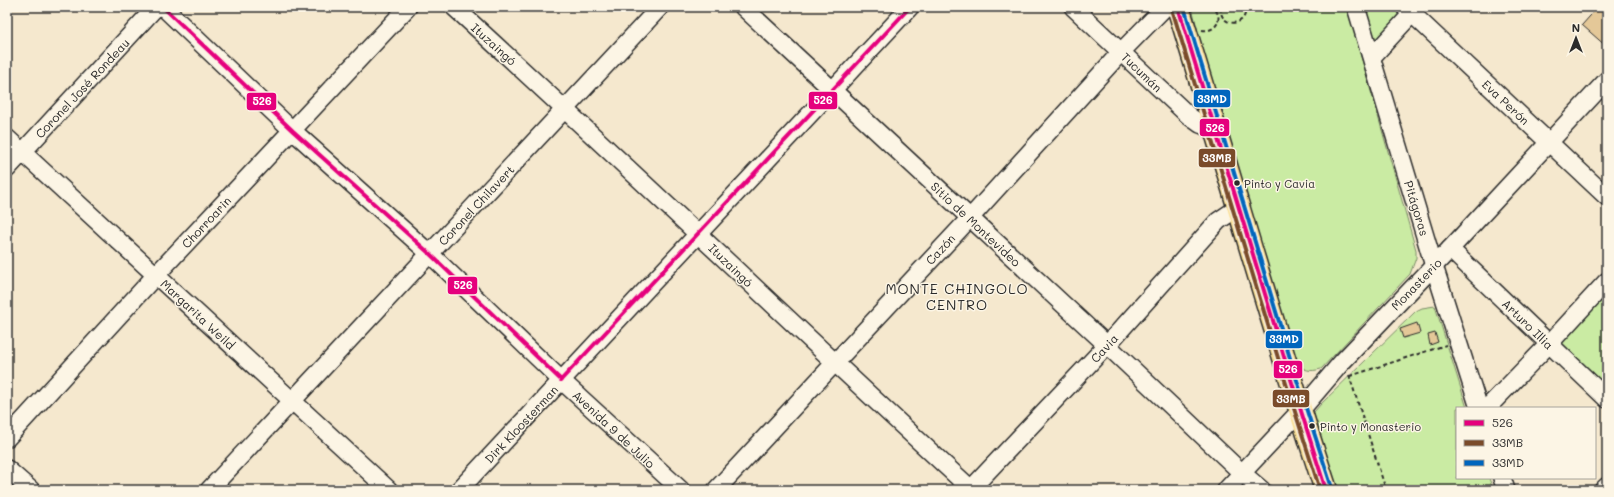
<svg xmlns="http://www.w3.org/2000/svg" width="1614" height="497" font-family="Mali,sans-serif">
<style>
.green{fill:#caeba3;stroke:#7a8b67}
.building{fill:#e4c898;stroke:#2b2b2b}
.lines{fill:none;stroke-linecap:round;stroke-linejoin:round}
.minor-casing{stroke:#2b2b2b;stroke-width:20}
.major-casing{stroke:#2b2b2b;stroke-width:25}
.path{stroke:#2b2b2b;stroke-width:2;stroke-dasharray:4 3;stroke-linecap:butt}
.minor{stroke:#fcf5e5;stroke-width:17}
.major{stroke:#fadf96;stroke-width:22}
.bus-1-casing{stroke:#fcf5e5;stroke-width:7}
.bus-2-casing{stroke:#fcf5e5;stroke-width:7}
.bus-3-casing{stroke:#fcf5e5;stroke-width:7}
.bus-1{stroke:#e5007d;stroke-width:4}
.bus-2{stroke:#7a4b2a;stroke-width:4}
.bus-3{stroke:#0065bd;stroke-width:4}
.bus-dot{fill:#2b2b2b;stroke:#fcf5e5;stroke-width:1.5}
.labels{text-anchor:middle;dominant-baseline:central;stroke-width:3;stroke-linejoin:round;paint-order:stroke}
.bus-label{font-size:11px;fill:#2b2b2b;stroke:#fcf5e5;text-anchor:start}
.street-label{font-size:12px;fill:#2b2b2b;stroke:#fcf5e5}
.quarter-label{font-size:14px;letter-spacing:1px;fill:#2b2b2b;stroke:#fcf5e5}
.line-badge{stroke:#fcf5e5;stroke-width:1.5}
.badge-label{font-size:11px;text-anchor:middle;font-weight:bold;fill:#fff}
</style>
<rect width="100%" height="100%" fill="#f5e8ce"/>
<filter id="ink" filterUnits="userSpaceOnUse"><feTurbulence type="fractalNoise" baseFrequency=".025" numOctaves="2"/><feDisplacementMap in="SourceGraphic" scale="8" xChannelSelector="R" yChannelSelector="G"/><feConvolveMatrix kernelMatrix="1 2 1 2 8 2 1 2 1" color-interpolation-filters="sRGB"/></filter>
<g filter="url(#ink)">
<!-- green -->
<g class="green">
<path d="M1192 7H1347L1416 250V258L1410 274 1321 369C1310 372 1305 371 1296 363L1206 66Z"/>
<path d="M1364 7H1391L1397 12 1399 18 1376 43Z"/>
<path d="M1607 281V399L1549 344Z"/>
<path d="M1435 306 1467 408H1457V478H1489L1493 490H1338L1316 426 1314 412 1321 404 1416 311 1422 308Z"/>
</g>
<!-- building -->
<g class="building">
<path d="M1598 7H1607V47L1582 25Z"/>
<path d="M1417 323 1420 333 1403 338 1400 329Z"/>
<path d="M1435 333 1438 342 1430 345 1428 335Z"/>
</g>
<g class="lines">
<defs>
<g id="minor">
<path d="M163 7 293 131 430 254 561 380 681 490"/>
<path d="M454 7C628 166 798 330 972 490"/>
<path d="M743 7 1107 345 1242 473 1262 490"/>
<path d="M1073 7 1189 116 1200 124 1216 130"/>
<path d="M1356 7 1434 266 1479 408"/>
<path d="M1405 7 1607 197"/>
<path d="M1372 57 1418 7"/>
<path d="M7 138 389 490"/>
<path d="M7 169 156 7"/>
<path d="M1450 249 1607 399"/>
<path d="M1487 408 1549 344 1607 281"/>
<path d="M7 438 156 275 408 7"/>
<path d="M7 469 31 490"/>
<path d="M1502 478 1506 490"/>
<path d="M209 490 660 7"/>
<path d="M459 490 910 7"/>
<path d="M716 490 970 218 1121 52 1165 7"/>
<path d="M970 490 1107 345 1218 221 1239 207"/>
<path d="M1226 490 1301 410 1342 362 1450 249 1607 80"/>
<path d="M1603 490 1607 486"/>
</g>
<path id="major" d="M1178 7C1228 168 1273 330 1326 490"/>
</defs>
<!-- minor casing -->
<use href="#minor" class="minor-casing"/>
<!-- major casing -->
<use href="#major" class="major-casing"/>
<!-- path -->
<g class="path">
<path d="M1221 7C1218 28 1249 28 1245 7"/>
<path d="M1202 30C1217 33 1225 16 1212 7"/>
<path d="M1349 375 1386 490"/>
<path d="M1350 376 1446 345"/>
</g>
<!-- minor -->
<use href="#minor" class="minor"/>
<!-- major -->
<use href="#major" class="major"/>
<defs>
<g id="bus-1">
<path d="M163 7 293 131 430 254 561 380"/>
<path d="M1178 7 1288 370 1326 490"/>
<path d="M561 380 910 7"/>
</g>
<path id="bus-2" d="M1172 9 1282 371 1320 490"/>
<path id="bus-3" d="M1184 7 1293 368 1332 488"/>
</defs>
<!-- bus-1 casing -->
<use href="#bus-1" class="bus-1-casing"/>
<!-- bus-2 casing -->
<use href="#bus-2" class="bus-2-casing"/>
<!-- bus-3 casing -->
<use href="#bus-3" class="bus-3-casing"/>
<!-- bus-1 -->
<use href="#bus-1" class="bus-1"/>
<!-- bus-2 -->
<use href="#bus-2" class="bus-2"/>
<!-- bus-3 -->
<use href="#bus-3" class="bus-3"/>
</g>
</g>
<!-- markers -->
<g class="bus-dot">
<circle cx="1237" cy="183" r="3.5"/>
<circle cx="1312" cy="426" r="3.5"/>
</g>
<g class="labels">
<!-- bus labels -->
<g class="bus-label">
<text x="1244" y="183">Pinto y Cavia</text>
<text x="1320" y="426">Pinto y Monasterio</text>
</g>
<!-- street labels -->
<g class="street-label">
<text transform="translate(494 44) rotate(42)">Ituzaingó</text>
<text transform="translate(1142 72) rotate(44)">Tucumán</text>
<text transform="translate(82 88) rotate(-47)">Coronel José Rondeau</text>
<text transform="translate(1506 102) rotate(43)">Eva Perón</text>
<text transform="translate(476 205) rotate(-47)">Coronel Chilavert</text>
<text transform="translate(1417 208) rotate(73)">Pitágoras</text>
<text transform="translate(206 222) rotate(-47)">Chorroarin</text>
<text transform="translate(976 224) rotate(43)">Sitio de Montevideo</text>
<text transform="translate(940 249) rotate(-47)">Cazón</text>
<text transform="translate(731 265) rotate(44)">Ituzaingó</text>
<text transform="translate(1416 284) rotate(-46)">Monasterio</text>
<text transform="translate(198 314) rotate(43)">Margarita Weild</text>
<text transform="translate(1528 324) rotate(44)">Arturo Illia</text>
<text transform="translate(1104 348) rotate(-47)">Cavia</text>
<text transform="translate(521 424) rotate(-47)">Dirk Kloosterman</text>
<text transform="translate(614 429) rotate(43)">Avenida 9 de Julio</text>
</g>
<!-- quarter labels -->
<g class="quarter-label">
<text x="957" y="288">MONTE CHINGOLO<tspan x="957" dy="16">CENTRO</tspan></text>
</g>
</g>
<g class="line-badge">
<rect x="1193" y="89" width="38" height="19" rx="4" fill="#0065bd"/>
<rect x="808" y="91" width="30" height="19" rx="4" fill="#e5007d"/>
<rect x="246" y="92" width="31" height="19" rx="4" fill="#e5007d"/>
<rect x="1199" y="118" width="31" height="19" rx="4" fill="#e5007d"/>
<rect x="1198" y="148" width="38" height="20" rx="4" fill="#7a4b2a"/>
<rect x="447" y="276" width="31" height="19" rx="4" fill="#e5007d"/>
<rect x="1265" y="330" width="38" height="19" rx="4" fill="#0065bd"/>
<rect x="1273" y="360" width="30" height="19" rx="4" fill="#e5007d"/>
<rect x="1272" y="389" width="38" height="19" rx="4" fill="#7a4b2a"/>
</g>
<g class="badge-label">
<text x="1212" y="103">33MD</text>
<text x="823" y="104">526</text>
<text x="262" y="105">526</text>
<text x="1215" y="132">526</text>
<text x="1217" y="162">33MB</text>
<text x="463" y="289">526</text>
<text x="1284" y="343">33MD</text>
<text x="1288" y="373">526</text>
<text x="1291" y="403">33MB</text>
</g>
<!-- margin -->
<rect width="1614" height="497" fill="none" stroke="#fcf5e5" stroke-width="24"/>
<rect x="12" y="12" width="1590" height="473" fill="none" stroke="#2b2b2b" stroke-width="1.5" filter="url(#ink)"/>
<!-- legend -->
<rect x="1456" y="407" width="140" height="72" fill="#fcf5e5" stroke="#a8a49b"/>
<rect x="1464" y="420" width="20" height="6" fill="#e5007d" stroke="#a8a49b"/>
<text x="1492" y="427" font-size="12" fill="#2b2b2b">526</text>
<rect x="1464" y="440" width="20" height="6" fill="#7a4b2a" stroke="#a8a49b"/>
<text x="1492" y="447" font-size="12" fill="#2b2b2b">33MB</text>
<rect x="1464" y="460" width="20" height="6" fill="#0065bd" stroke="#a8a49b"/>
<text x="1492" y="467" font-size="12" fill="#2b2b2b">33MD</text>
<!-- north arrow -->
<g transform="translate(1576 38)" stroke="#fcf5e5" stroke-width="3" paint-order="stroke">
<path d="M0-3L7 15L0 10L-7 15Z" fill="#2b2b2b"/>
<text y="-6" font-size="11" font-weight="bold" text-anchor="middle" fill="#2b2b2b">N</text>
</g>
</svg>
